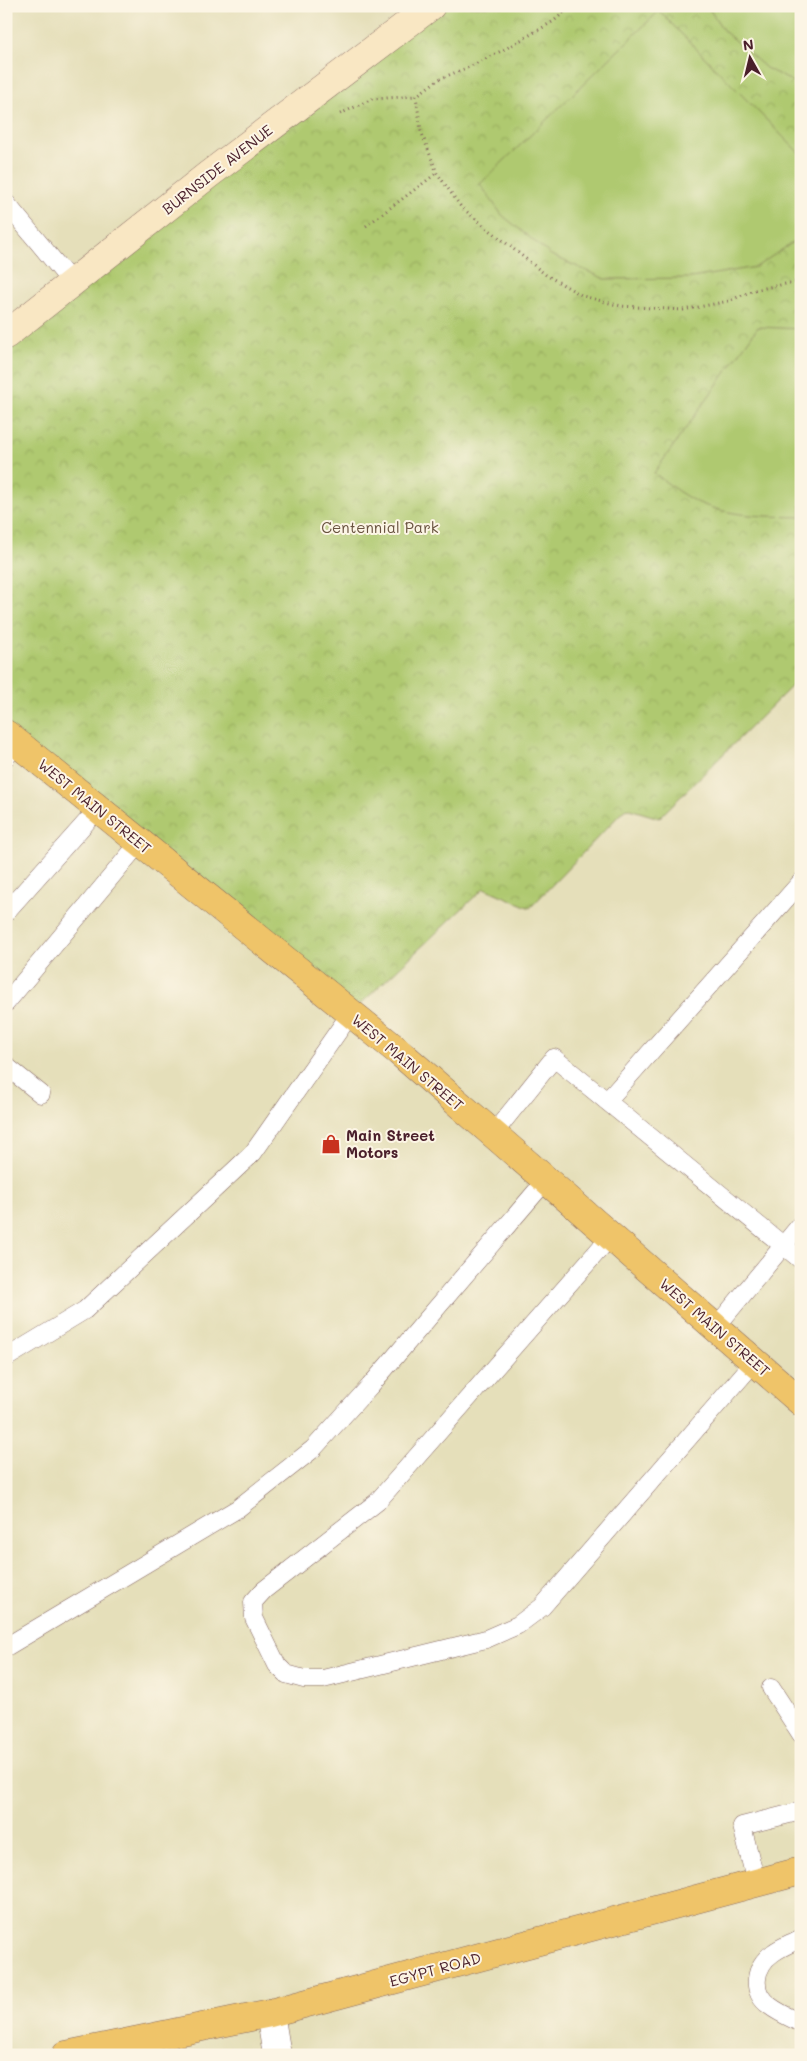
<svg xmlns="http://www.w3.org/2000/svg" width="807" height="2061" font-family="Mali,sans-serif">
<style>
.park{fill:url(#park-crowns);stroke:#7c744d}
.pitch{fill:#afc96f;stroke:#7c744d}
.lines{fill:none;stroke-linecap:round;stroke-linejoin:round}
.lane-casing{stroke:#80625d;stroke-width:19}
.street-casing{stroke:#80625d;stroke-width:29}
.secondary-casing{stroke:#80625d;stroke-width:29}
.primary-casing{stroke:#80625d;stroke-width:29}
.path{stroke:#80625d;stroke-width:3;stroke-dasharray:1 4;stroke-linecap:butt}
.lane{stroke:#fff;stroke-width:18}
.street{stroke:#fff;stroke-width:28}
.secondary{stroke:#f9e7c3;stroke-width:28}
.primary{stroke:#efc469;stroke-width:28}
.labels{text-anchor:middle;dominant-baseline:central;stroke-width:4;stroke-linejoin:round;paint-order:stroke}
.street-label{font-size:15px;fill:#4a1f2b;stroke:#fcf5e5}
.park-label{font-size:15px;fill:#68523f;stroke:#fcf5e5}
.poi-label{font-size:15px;font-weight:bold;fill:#4a1f2b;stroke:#fcf5e5;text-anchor:start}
</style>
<defs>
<pattern id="park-crowns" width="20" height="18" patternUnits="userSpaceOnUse" patternTransform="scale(1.25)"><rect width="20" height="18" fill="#afc96f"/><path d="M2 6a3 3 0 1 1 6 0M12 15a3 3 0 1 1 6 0" fill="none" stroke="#98ac60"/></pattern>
</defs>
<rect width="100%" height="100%" fill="#fcf5e5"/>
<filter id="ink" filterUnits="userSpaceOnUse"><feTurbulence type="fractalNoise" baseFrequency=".02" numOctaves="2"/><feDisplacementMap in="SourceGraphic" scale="10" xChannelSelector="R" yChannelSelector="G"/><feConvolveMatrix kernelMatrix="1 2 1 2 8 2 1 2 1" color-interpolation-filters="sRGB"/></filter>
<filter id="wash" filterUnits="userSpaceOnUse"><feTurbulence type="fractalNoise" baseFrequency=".0096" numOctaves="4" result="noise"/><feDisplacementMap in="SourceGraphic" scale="20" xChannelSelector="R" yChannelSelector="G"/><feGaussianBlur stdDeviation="1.12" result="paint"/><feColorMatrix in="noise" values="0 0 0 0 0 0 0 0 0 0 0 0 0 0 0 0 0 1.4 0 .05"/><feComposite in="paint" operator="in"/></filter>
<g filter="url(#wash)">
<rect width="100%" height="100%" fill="#e5dfba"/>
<!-- park -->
<path class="park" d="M431 6H801V677L659 818 626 808 530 908 484 888 351 1013 6 734V341Z"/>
<!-- pitch -->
<g class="pitch">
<path d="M707 6H801V86L766 68 724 31Z"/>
<path d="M659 11 801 155V237L756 267 691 278 605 279 551 255 502 215 480 184Z"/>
<path d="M758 327 801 329V517C769 516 734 517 704 505 685 498 670 485 654 473Z"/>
</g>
</g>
<g filter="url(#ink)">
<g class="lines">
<defs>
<g id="lane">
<path d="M6 203 72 283"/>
<path d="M6 757 17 743"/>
<path d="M6 912 98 809"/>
<path d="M6 1003 140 842"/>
<path d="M6 1066 41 1094"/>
<path d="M607 1101 801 882"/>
<path d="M493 1134 554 1058 801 1260"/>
<path d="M611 1236 377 1502 264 1590 253 1602 254 1618 277 1665 286 1674 304 1679H323L486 1639 518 1625 542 1607 755 1361"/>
<path d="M716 1327 801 1224"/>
<path d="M6 1358 85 1310 253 1153 351 1013"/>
<path d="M6 1647 237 1509 313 1449 370 1386 546 1180"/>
<path d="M771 1688 801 1734"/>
<path d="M756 1882 742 1826 801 1811"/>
<path d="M801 1938C792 1943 781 1947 773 1953 754 1966 750 1993 770 2006 779 2013 791 2018 801 2023"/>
</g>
<path id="street" d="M270 2013 277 2055"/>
<path id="secondary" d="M6 335 208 175 431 6"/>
<g id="primary">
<path d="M6 734 399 1052 801 1402"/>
<path d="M66 2055 270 2013 801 1871"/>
</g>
</defs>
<!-- lane casing -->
<use href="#lane" class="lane-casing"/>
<!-- street casing -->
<use href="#street" class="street-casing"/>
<!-- secondary casing -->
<use href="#secondary" class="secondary-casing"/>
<!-- primary casing -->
<use href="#primary" class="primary-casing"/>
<!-- path -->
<g class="path">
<path d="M571 6 554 21 507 48 469 67 439 79 416 96 421 131 437 173 461 207 546 275 583 296 621 306 683 310 729 301 754 290 801 281"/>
<path d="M340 114 372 99 416 96"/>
<path d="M366 226 437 173"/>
</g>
<!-- lane -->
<use href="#lane" class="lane"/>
<!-- street -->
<use href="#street" class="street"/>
<!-- secondary -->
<use href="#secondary" class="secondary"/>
<!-- primary -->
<use href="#primary" class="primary"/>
</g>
</g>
<!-- icons -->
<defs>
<symbol id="shop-bare" viewBox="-9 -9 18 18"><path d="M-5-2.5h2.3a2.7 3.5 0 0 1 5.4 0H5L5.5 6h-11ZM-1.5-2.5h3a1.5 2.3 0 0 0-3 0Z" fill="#c8321e" stroke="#fcf5e5" stroke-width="2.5" paint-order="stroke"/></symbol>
</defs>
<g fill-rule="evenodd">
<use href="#shop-bare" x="317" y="1130" width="28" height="28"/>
</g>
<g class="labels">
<!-- street labels -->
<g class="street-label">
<text transform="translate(217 169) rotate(-38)">BURNSIDE AVENUE</text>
<text transform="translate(95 806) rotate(39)">WEST MAIN STREET</text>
<text transform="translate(408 1062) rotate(40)">WEST MAIN STREET</text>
<text transform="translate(715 1327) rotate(41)">WEST MAIN STREET</text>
<text transform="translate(435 1969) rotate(-15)">EGYPT ROAD</text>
</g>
<!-- park labels -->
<g class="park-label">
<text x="380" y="527">Centennial Park</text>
</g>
<!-- poi labels -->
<g class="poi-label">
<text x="346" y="1135">Main Street<tspan x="346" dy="17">Motors</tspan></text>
</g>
</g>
<!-- margin -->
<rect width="807" height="2061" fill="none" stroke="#fcf5e5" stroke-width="25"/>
<!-- north arrow -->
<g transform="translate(750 58) rotate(352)" stroke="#fcf5e5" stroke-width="4" paint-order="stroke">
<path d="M0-4L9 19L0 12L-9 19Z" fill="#4a1f2b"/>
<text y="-8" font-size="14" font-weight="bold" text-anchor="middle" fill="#4a1f2b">N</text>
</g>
</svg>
